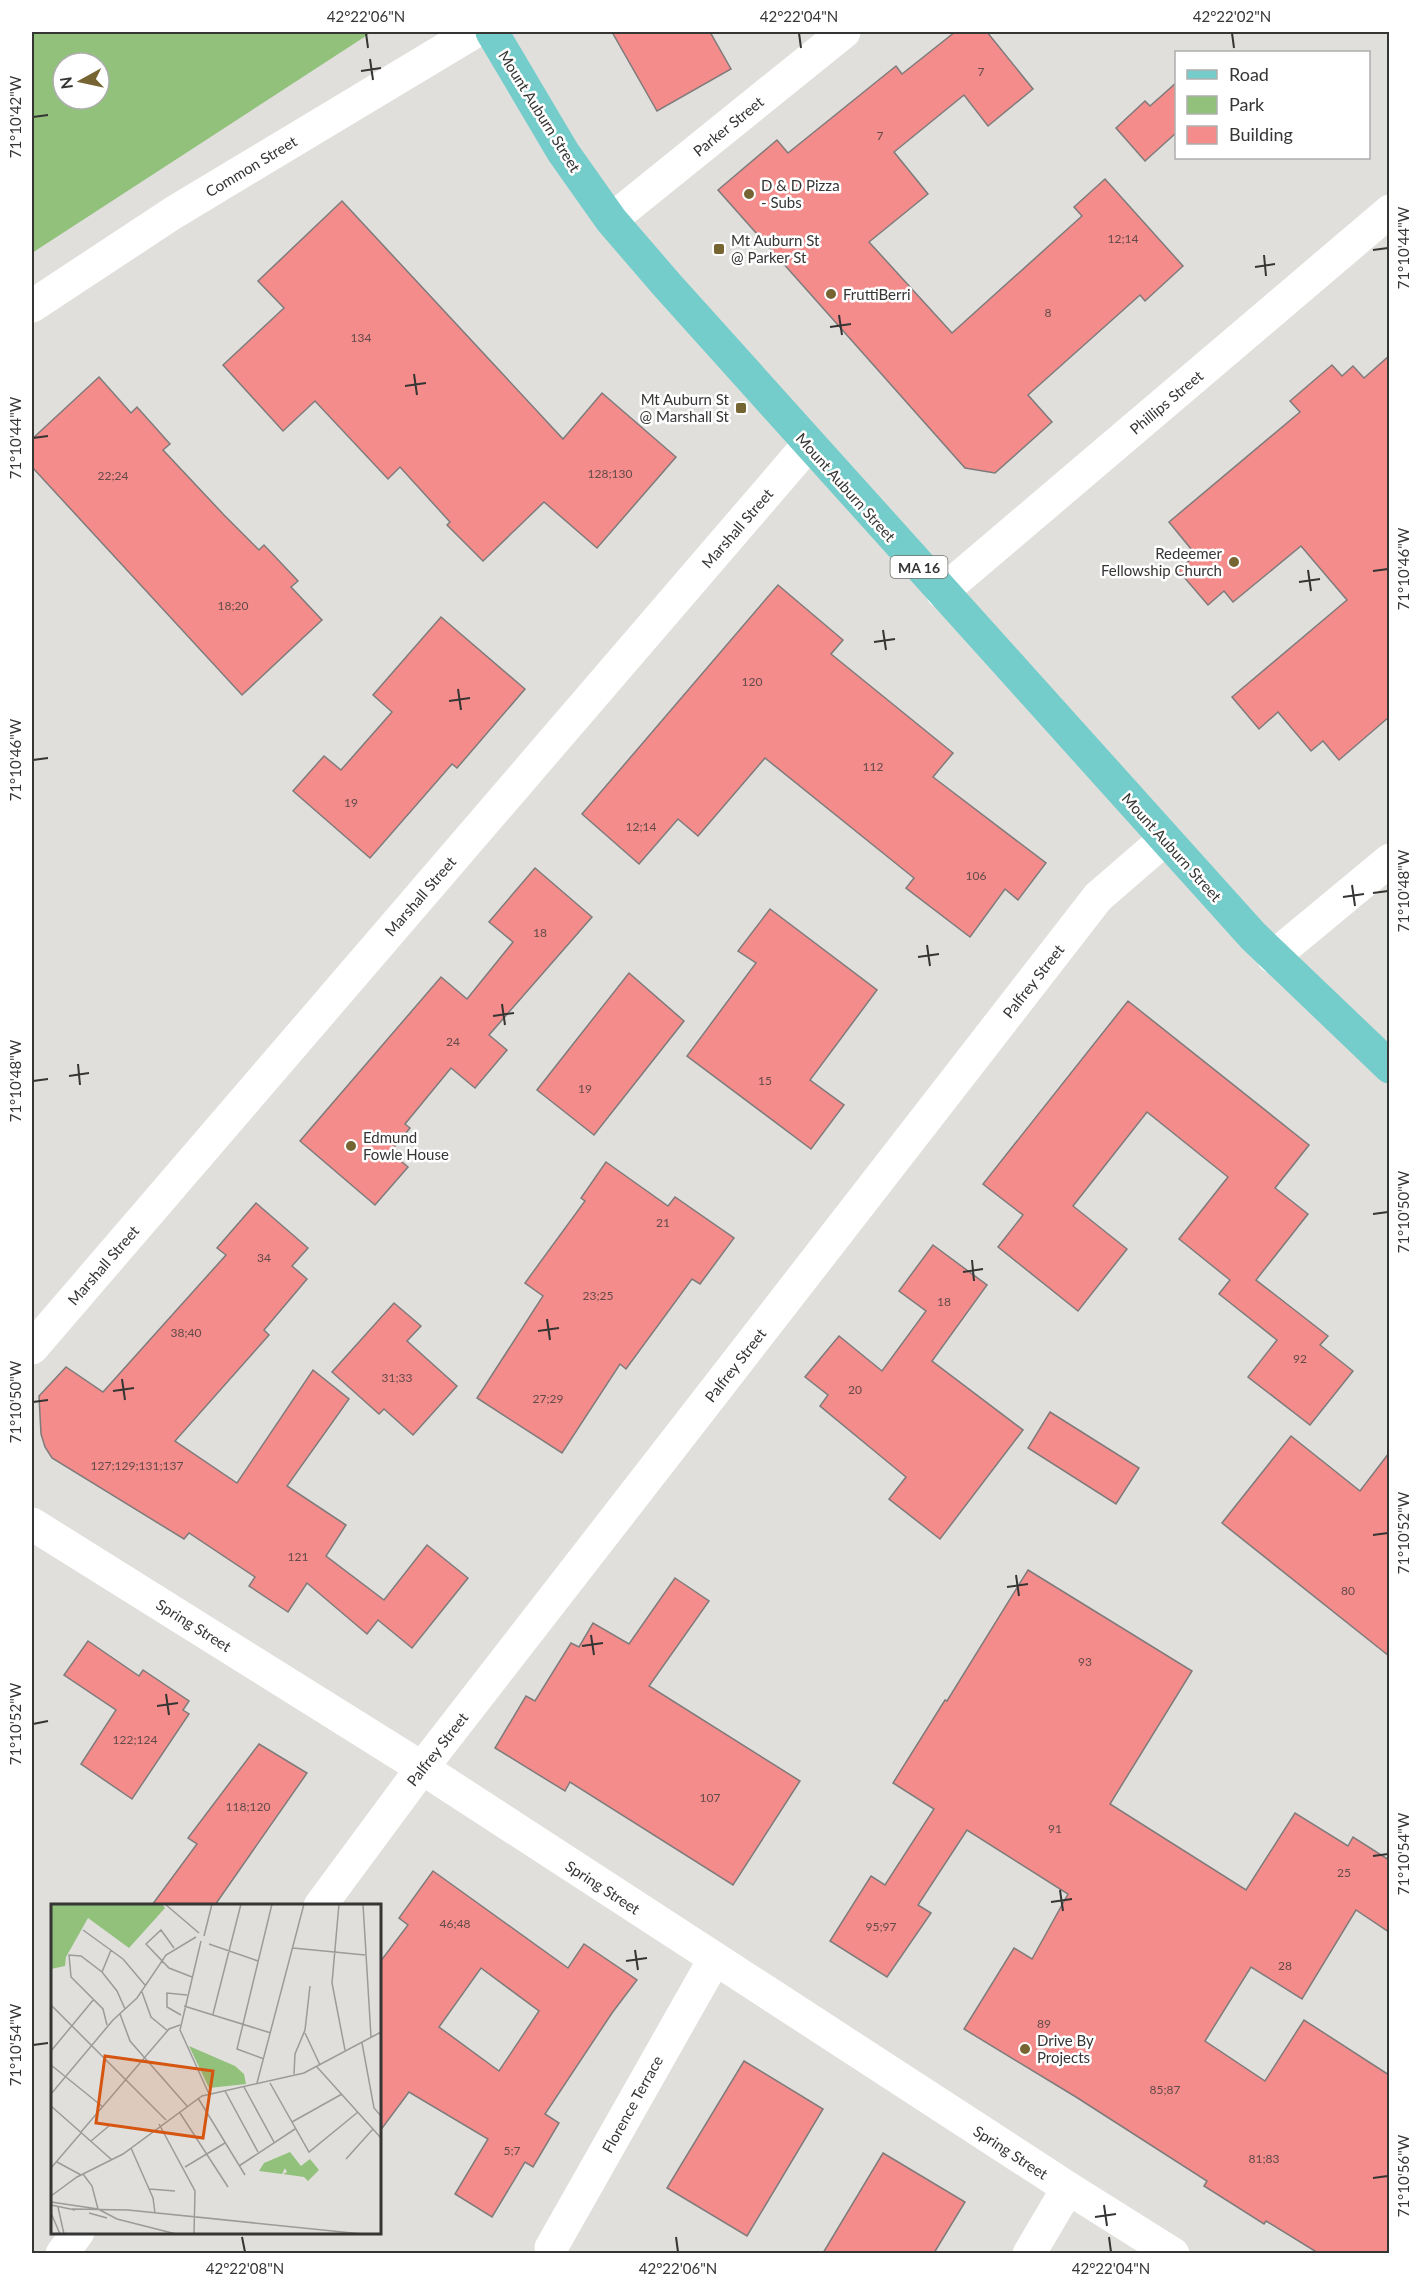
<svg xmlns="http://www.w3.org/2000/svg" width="1421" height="2285" font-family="Lato,sans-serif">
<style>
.green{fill:#91c17b;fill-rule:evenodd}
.building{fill:#f38c8b;stroke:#7f7b7b;stroke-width:1.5;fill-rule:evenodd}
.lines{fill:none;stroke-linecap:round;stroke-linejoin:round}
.street{stroke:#fff;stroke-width:33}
.secondary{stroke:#fff;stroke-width:33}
.primary{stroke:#74cdca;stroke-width:33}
.ticks{fill:none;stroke:#353534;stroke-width:2}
.poi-dot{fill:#776433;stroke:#fff;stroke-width:2}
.labels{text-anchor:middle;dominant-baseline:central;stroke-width:5;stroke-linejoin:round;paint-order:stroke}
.number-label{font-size:12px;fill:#644b4a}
.shield{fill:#fff;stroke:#727271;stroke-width:1.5}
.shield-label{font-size:14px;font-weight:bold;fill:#353534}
.street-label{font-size:15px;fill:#353534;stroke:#fff}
.poi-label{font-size:15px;fill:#353534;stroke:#fff;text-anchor:start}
.inset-road{fill:none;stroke:#9c9b99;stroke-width:1.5}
.view{fill:#d65510;fill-opacity:0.15;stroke:#d65510;stroke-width:3}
.inset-edge{fill:none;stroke:#353534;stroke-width:3}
.neatline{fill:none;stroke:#353534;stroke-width:2}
.ticks-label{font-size:15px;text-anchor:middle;fill:#353534}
</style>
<rect width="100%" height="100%" fill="#e0dfdc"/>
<!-- green -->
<path class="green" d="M32 32H372L32 253ZM63 63H99V99H63Z"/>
<!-- building -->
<g class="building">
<path d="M612 32H710L731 69 657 111Z"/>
<path d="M955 32H987L1033 89 988 126 964 95 894 152 928 194 869 242 952 333 1082 216 1074 207 1105 179 1183 266 1145 301 1140 295 1028 395 1052 422 995 473 965 468 718 190 777 140 788 153 896 66 902 74Z"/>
<path d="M1176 83V133L1145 161 1116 128 1145 101 1150 106Z"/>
<path d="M342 201 563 439 602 393 676 457 597 548 544 502 483 561 447 525 450 522 400 467 388 479 315 401 283 431 223 365 284 308 258 281Z"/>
<path d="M1389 356V717L1339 760 1323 741 1311 751 1278 712 1259 729 1232 697 1347 600 1301 546 1233 602 1224 591 1208 605 1178 570 1196 555 1169 522 1300 412 1290 401 1332 365 1342 376 1353 366 1364 378Z"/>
<path d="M99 377 131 413 137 407 170 444 163 450 224 515 259 550 264 545 298 581 291 587 322 620 242 695 32 467V439Z"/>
<path d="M778 585 843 640 831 654 953 753 933 777 1046 863 1018 900 1005 889 970 937 906 888 914 878 765 758 698 836 678 819 639 864 582 814Z"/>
<path d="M441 617 525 689 457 768 452 764 370 858 293 791 324 756 341 770 392 712 373 695Z"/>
<path d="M535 868 592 917 489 1035 507 1050 475 1088 451 1068 405 1124 410 1128 390 1152 408 1167 375 1205 300 1141 441 977 467 999 513 942 489 922Z"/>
<path d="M770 909 877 990 810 1080 844 1105 811 1149 687 1056 756 963 738 951Z"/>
<path d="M629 973 684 1021 594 1135 537 1090Z"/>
<path d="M1128 1001 1309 1145 1275 1188 1308 1214 1256 1280 1328 1336 1320 1345 1353 1371 1310 1425 1248 1377 1277 1340 1219 1294 1230 1280 1179 1239 1228 1177 1147 1112 1073 1206 1127 1249 1078 1311 998 1247 1023 1215 983 1184Z"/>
<path d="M606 1162 668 1206 675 1197 734 1238 700 1284 692 1279 626 1369 620 1364 562 1453 477 1398 543 1296 525 1283 585 1201 581 1198Z"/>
<path d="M256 1203 308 1248 292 1266 307 1279 264 1330 269 1335 175 1441 237 1483 313 1370 349 1399 287 1486 346 1525 326 1556 384 1600 427 1545 468 1578 412 1648 378 1620 367 1634 307 1583 288 1612 249 1586 255 1577 189 1533 184 1539 52 1458 45 1447 41 1434 39 1396 66 1367 103 1392 226 1255 217 1248Z"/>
<path d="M933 1245 987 1285 932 1361 1023 1430 940 1539 889 1499 906 1477 820 1406 828 1395 805 1377 839 1336 882 1371 926 1311 899 1291Z"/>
<path d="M394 1303 421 1326 407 1341 457 1386 413 1435 384 1409 379 1414 332 1372Z"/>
<path d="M1050 1412 1139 1468 1116 1504 1028 1448Z"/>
<path d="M1291 1436 1360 1491 1389 1453V1656L1222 1523Z"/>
<path d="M1028 1570 1192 1671 1110 1804 1246 1890 1295 1813 1348 1846 1353 1837 1389 1860V1932L1356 1910 1302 1999 1251 1967 1205 2041 1265 2081 1304 2020 1389 2075V2253H1318L1266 2221 1264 2224 1204 2186 1207 2181 1076 2097 964 2029 1014 1948 1032 1959 1068 1894 967 1830 918 1905 931 1913 887 1977 830 1941 871 1876 885 1885 934 1809 893 1783 945 1700 947 1701Z"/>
<path d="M675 1578 709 1601 649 1686 800 1781 733 1885 570 1782 565 1791 495 1748 526 1696 535 1701 571 1643 579 1647 593 1623 629 1644Z"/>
<path d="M88 1641 139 1676 143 1670 189 1701 183 1710 189 1714 132 1799 81 1764 116 1710 64 1675Z"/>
<path d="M259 1744 307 1773 215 1905H152L197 1844 188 1838Z"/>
<path d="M433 1871 568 1968 584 1944 637 1980 612 2013 545 2114 559 2123 533 2167 525 2162 492 2217 455 2194 488 2139 409 2092 380 2131V1962L408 1925 399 1918ZM481 1968 539 2011 499 2071 439 2027Z"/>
<path d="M744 2061 823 2109 747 2236 667 2188Z"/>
<path d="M883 2153 965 2202 934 2253H823Z"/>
</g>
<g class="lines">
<!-- street -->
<g class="street">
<path d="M611 220 844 32"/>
<path d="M942 592 1390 211"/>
<path d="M32 1348 808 445"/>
<path d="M32 1524 422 1768 1068 2188 1173 2254"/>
<path d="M320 1906 422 1768 1098 897 1165 839"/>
<path d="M551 2248 714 1960"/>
<path d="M62 2254 78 2232"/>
<path d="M1029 2254 1068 2188"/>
</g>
<!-- secondary -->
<g class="secondary">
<path d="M32 306 173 213 474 32"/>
<path d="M1273 957 1390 860"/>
</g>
<!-- primary -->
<path class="primary" d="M492 32 563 152 611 220 667 285 1253 936 1390 1067"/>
</g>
<!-- ticks -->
<path class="ticks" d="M366 33 368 48M799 33 801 48M1232 33 1234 48M370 59 373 80M361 71 381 68M33 117 48 115M1373 250 1388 248M1264 255 1266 276M1255 267 1275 264M839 315 842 335M830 327 851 324M414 374 417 395M405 386 426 383M33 438 48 436M1308 570 1311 591M1373 571 1388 569M1299 582 1320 579M883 630 886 650M874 642 895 639M458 689 461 710M449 701 470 698M33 760 48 758M1352 885 1355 906M1373 893 1388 891M1343 897 1364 894M927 945 930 966M918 957 939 954M502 1004 505 1025M493 1016 514 1013M78 1064 80 1085M69 1076 89 1073M33 1081 48 1079M1373 1214 1388 1212M972 1260 974 1281M963 1272 983 1269M547 1319 550 1340M538 1331 559 1328M122 1379 125 1400M113 1391 134 1388M33 1402 48 1400M1373 1535 1388 1533M1016 1575 1019 1596M1007 1587 1028 1584M591 1635 594 1655M582 1646 603 1643M166 1694 169 1715M157 1706 178 1703M33 1724 48 1721M1373 1856 1388 1854M1060 1890 1063 1911M1051 1902 1072 1899M635 1950 638 1970M626 1961 647 1958M33 2045 48 2043M1373 2178 1388 2176M1104 2205 1107 2226M1095 2217 1116 2214M242 2237 245 2252M676 2237 678 2252M1109 2237 1111 2252"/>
<!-- markers -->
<g class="poi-dot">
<circle cx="749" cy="194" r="6"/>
<rect x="713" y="243" width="12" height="12" rx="3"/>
<circle cx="831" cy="294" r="6"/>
<rect x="735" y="402" width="12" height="12" rx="3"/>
<circle cx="1234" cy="562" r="6"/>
<circle cx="351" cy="1146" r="6"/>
<circle cx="1025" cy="2049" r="6"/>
</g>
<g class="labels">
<!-- number labels -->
<g class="number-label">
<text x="981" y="71">7</text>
<text x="880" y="135">7</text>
<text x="1123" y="238">12;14</text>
<text x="1048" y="312">8</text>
<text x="361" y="337">134</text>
<text x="610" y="473">128;130</text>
<text x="113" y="475">22;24</text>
<text x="233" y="605">18;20</text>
<text x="752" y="681">120</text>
<text x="873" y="766">112</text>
<text x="351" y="802">19</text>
<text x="641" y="826">12;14</text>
<text x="976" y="875">106</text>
<text x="540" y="932">18</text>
<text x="453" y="1041">24</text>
<text x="765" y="1080">15</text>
<text x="585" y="1088">19</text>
<text x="663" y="1222">21</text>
<text x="264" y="1257">34</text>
<text x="598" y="1295">23;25</text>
<text x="944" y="1301">18</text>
<text x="186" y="1332">38;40</text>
<text x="1300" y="1358">92</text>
<text x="397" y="1377">31;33</text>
<text x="855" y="1389">20</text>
<text x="548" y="1398">27;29</text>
<text x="137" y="1465">127;129;131;137</text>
<text x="298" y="1556">121</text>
<text x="1348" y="1590">80</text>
<text x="1085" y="1661">93</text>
<text x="135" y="1739">122;124</text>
<text x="710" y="1797">107</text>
<text x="248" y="1806">118;120</text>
<text x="1055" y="1828">91</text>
<text x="1344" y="1872">25</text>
<text x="455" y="1923">46;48</text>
<text x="881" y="1926">95;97</text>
<text x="1285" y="1965">28</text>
<text x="1044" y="2023">89</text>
<text x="1165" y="2089">85;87</text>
<text x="512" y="2150">5;7</text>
<text x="1264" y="2158">81;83</text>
</g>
<!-- shield labels -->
<rect class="shield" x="890.5" y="556" width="57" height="22" rx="4.5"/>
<g class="shield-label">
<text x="919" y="567">MA 16</text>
</g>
<!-- street labels -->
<g class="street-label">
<text transform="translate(540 111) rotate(58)">Mount Auburn Street</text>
<text transform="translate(728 126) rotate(-39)">Parker Street</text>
<text transform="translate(251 166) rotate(-31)">Common Street</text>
<text transform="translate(1166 402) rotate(-40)">Phillips Street</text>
<text transform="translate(846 487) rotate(48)">Mount Auburn Street</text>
<text transform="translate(737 528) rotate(-49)">Marshall Street</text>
<text transform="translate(1172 847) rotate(48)">Mount Auburn Street</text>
<text transform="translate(420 896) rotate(-49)">Marshall Street</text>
<text transform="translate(1033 981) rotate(-52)">Palfrey Street</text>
<text transform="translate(103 1265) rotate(-49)">Marshall Street</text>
<text transform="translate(735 1365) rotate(-52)">Palfrey Street</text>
<text transform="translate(194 1625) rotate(32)">Spring Street</text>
<text transform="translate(437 1749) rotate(-52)">Palfrey Street</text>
<text transform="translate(603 1887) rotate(33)">Spring Street</text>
<text transform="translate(632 2104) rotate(-61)">Florence Terrace</text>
<text transform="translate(1011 2152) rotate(33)">Spring Street</text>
</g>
<!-- poi labels -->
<g class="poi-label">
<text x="761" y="185">D &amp; D Pizza<tspan x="761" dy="17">- Subs</tspan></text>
<text x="731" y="240">Mt Auburn St<tspan x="731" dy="17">@ Parker St</tspan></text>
<text x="843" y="294">FruttiBerri</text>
<text x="729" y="399" text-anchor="end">Mt Auburn St<tspan x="729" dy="17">@ Marshall St</tspan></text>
<text x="1222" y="553" text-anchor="end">Redeemer<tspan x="1222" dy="17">Fellowship Church</tspan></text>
<text x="363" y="1137">Edmund<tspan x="363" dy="17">Fowle House</tspan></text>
<text x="1037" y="2040">Drive By<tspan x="1037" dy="17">Projects</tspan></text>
</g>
</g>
<!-- overview -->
<g transform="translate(51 1904)">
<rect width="330" height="330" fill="#e0dfdc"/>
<path d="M0 0H111L114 4 78 44 37 14 15 53 14 62 0 65ZM138 142 184 162 193 170 195 180 158 184ZM239 248 250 262 259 255 268 266 257 277 253 273 232 270 236 268 234 264 231 270 208 267 213 259Z" fill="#91c17b"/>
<path class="inset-road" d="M114 0 148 29M288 0 281 79 294 146M312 0 320 133M32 26 72 55 94 81M153 32 161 0M150 37 129 126 158 190M158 40 207 57M123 44 110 26 95 40 118 64 141 73M242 44 314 51M51 68 60 46M91 88 100 113 117 127M0 101 115 216M133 102 220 129M69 110 79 137 136 202M162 110 190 0M130 111 116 103V89L136 91M56 121 52 105 20 73 18 51 30 52 51 68 66 87 74 105M254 129 269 161M311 139 323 204 330 212M0 147 43 95M213 155 186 145 221 0M0 161 52 203M266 163 330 234M243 170 244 150 254 126 259 82M206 179 253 0M219 179 258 248 307 208M193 183 223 238M174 187 207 248M0 190 62 116 86 94 115 51 145 33M147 194 194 271M0 202 61 256M129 209 177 283M241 218 291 190M108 220 144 287 143 330M30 228 118 125 129 121M40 237 59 221M80 244 102 294 104 309M295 255 322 225M6 258 30 271M188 262 244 225M134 263 174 239M0 264 30 229M32 270 41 282 47 305M98 285 124 287M0 292 26 273 72 250 151 192 253 169 330 128M0 298 47 305 66 315 125 330M0 301 24 306M7 303 13 330M21 305 77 306 311 330M0 309 9 330M38 309 56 314"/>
<path class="view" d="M54 152 162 167 152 234 45 219Z"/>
<rect width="330" height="330" class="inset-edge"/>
</g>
<!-- border -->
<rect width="1421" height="2285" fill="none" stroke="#ffffff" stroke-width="66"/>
<!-- legend -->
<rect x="1175" y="51" width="195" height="108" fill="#ffffff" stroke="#aeaeae" stroke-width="1.5"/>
<rect x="1187" y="70" width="30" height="9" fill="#74cdca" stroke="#aeaeae" stroke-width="1.5"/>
<text x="1229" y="81" font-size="18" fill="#353534">Road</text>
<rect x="1187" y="96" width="30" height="18" fill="#91c17b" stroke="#aeaeae" stroke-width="1.5"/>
<text x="1229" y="111" font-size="18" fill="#353534">Park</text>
<rect x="1187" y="126" width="30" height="18" fill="#f38c8b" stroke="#aeaeae" stroke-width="1.5"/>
<text x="1229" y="141" font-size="18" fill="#353534">Building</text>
<!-- north arrow -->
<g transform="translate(81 81) rotate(262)"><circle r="28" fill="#ffffff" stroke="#aeaeae" stroke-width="1.5"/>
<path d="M0-4.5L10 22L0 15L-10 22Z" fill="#776433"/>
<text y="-9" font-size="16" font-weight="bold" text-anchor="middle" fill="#353534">N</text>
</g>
<rect x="33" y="33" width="1355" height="2219" class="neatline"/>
<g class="ticks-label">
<text x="366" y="22">42°22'06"N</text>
<text x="799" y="22">42°22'04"N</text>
<text x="1232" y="22">42°22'02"N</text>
<text transform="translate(16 117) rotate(-90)" y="5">71°10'42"W</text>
<text transform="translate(1404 248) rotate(-90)" y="5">71°10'44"W</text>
<text transform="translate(16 438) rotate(-90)" y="5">71°10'44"W</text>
<text transform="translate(1404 569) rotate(-90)" y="5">71°10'46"W</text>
<text transform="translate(16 760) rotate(-90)" y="5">71°10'46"W</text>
<text transform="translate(1404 891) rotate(-90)" y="5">71°10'48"W</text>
<text transform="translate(16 1081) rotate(-90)" y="5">71°10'48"W</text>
<text transform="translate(1404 1212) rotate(-90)" y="5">71°10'50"W</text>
<text transform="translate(16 1402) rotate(-90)" y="5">71°10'50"W</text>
<text transform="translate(1404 1533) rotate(-90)" y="5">71°10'52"W</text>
<text transform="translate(16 1724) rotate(-90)" y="5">71°10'52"W</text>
<text transform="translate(1404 1854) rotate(-90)" y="5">71°10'54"W</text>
<text transform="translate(16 2045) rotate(-90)" y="5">71°10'54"W</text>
<text transform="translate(1404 2176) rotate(-90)" y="5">71°10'56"W</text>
<text x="245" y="2274">42°22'08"N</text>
<text x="678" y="2274">42°22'06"N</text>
<text x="1111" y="2274">42°22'04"N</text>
</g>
</svg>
